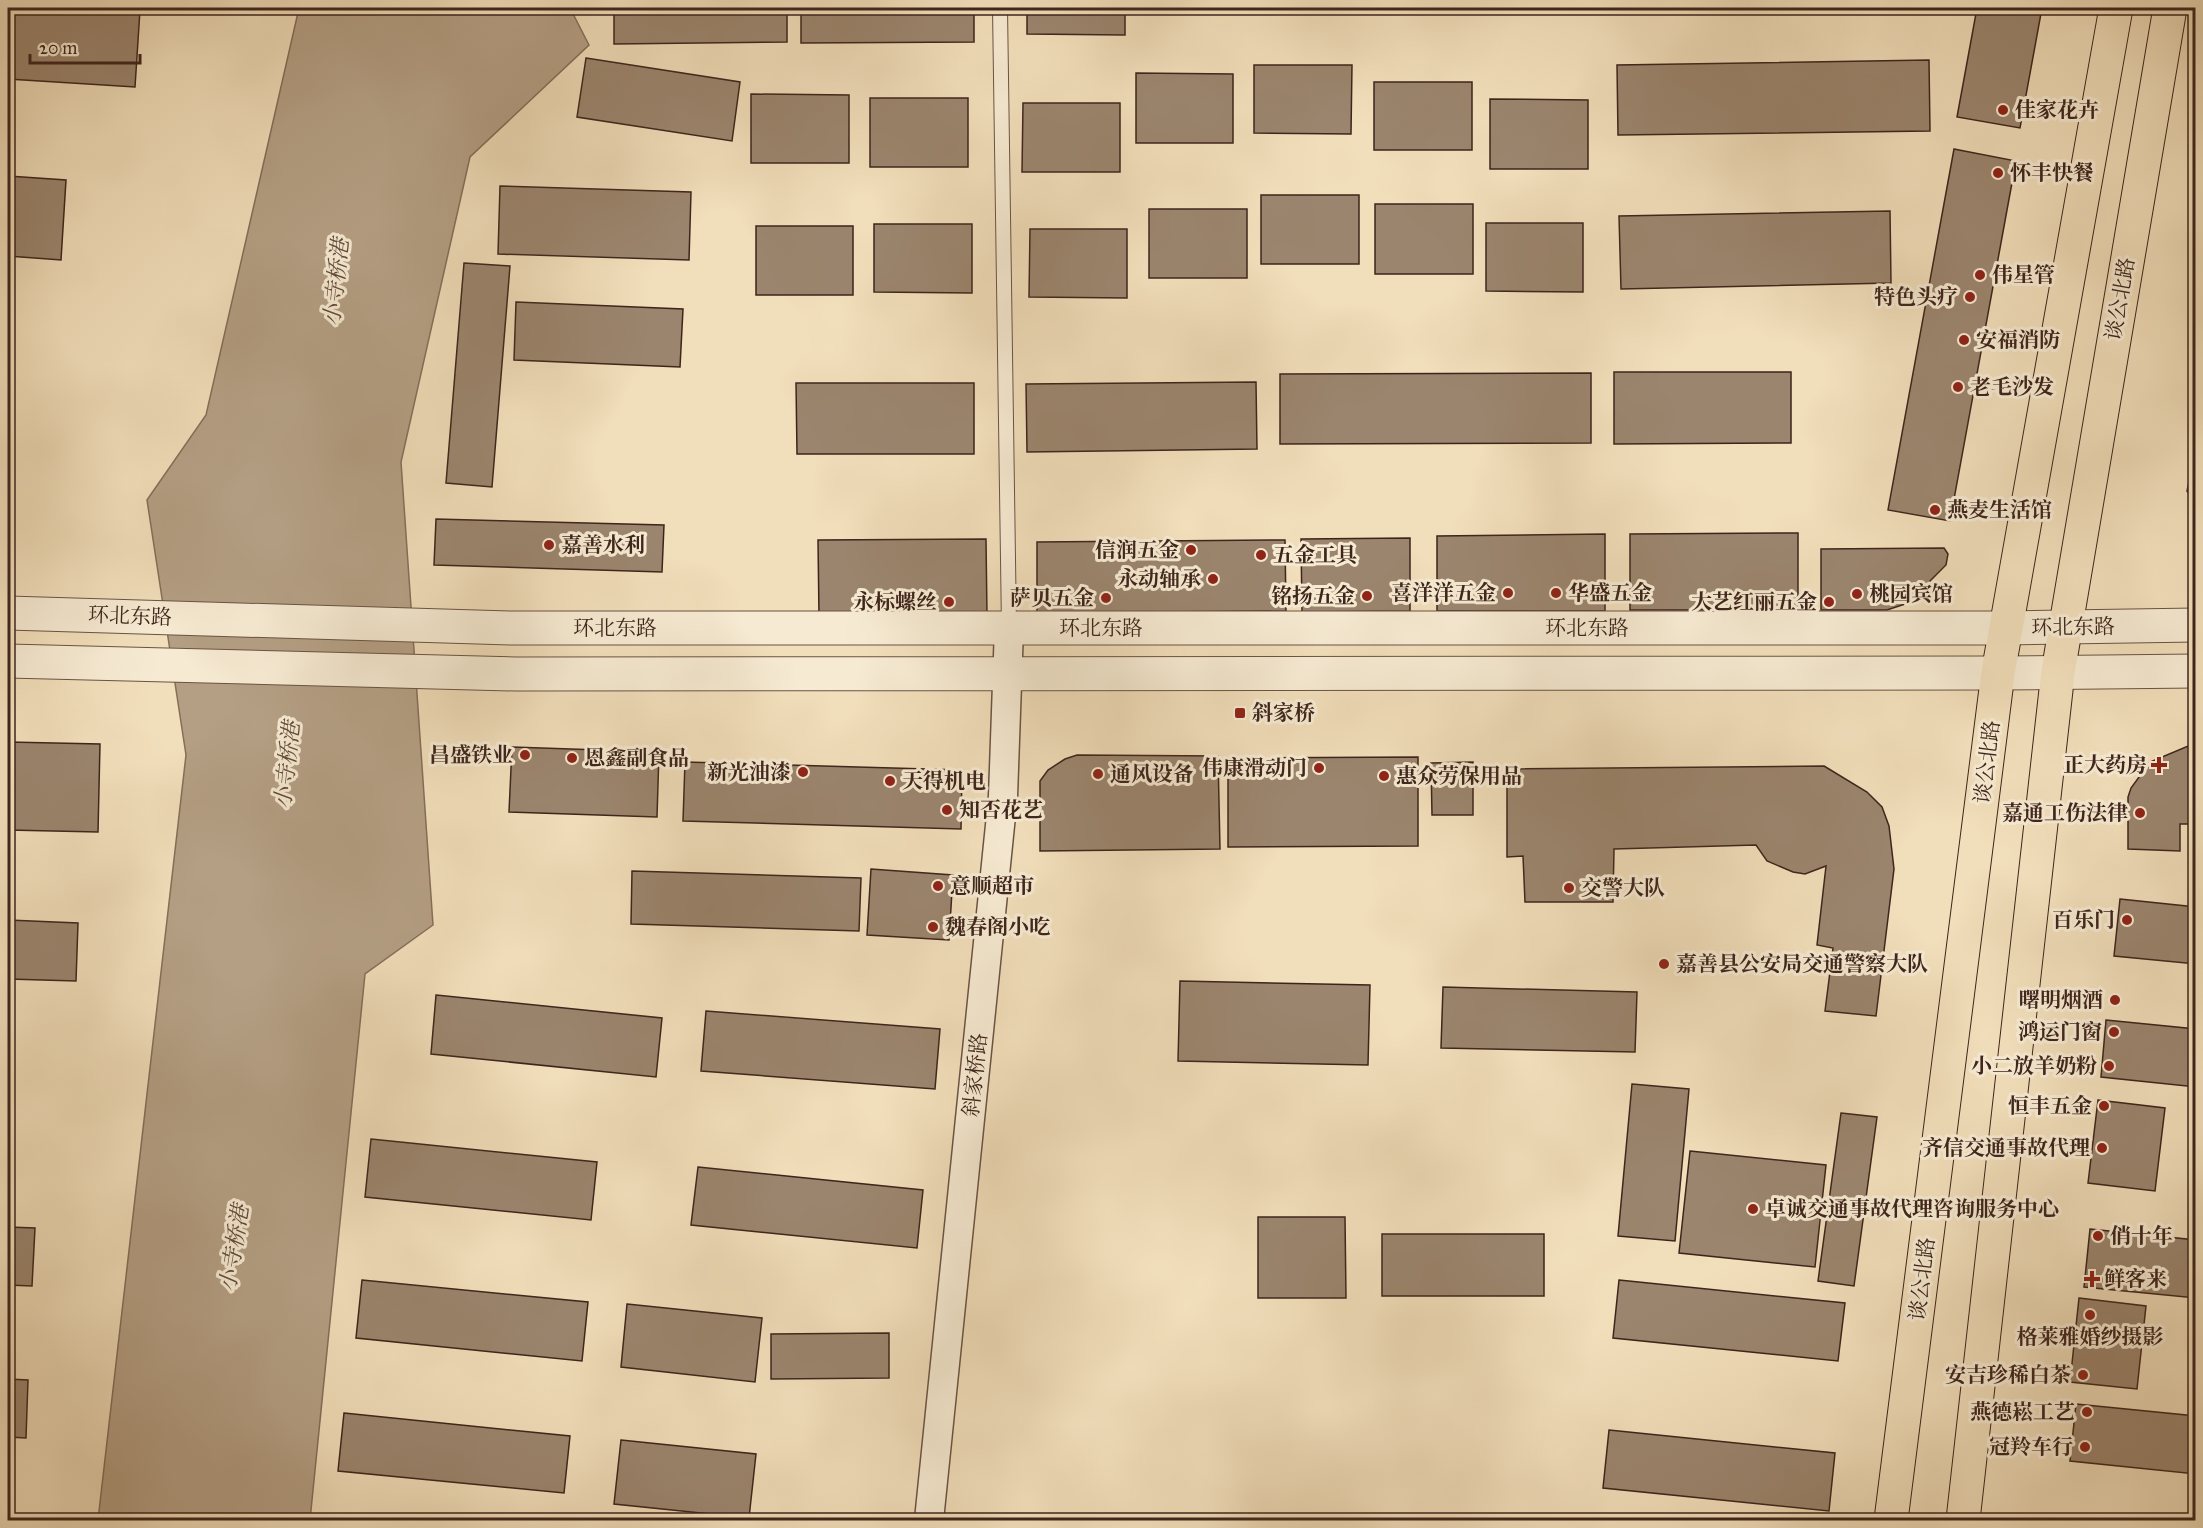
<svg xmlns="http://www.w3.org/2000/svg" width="2203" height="1528" font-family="'IM FELL Great Primer','Noto Serif SC',serif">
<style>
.water{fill:#b49f84;stroke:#856e5a;stroke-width:1.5}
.building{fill:#9b856e;stroke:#3e251c;stroke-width:1.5}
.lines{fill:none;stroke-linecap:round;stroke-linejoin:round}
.service-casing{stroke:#6b5344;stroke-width:16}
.minor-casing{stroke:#6b5344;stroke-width:31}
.tertiary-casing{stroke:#6b5344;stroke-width:35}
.primary-casing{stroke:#3e251c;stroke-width:35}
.service{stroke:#f6ead2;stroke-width:14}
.minor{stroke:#f6ead2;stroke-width:28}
.tertiary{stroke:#f6ead2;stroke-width:33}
.primary{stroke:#f1deba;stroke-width:33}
.poi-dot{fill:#8f2418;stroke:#f6ead2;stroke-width:2}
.labels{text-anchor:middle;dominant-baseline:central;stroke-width:6;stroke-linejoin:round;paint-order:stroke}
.poi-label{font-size:21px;font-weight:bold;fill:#3e251c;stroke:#f6ead2;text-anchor:start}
.street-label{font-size:21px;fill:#3e251c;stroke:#f6ead2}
.water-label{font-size:22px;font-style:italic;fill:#614a3b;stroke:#f6ead2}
</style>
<rect width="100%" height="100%" fill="#f1deba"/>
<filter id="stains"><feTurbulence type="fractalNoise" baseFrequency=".00333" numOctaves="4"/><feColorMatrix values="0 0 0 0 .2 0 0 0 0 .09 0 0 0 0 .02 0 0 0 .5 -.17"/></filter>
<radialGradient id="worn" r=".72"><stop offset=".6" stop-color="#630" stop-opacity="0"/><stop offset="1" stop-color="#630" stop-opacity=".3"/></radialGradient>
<!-- water -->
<path class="water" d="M299 8H570L589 45 470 157 401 462 433 925 365 974 310 1520H98L186 755 147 500 206 415Z"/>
<!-- building -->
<g class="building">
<path d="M8 8H96L140 10 135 87 8 79Z"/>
<path d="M614 8H787V42L614 44Z"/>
<path d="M801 8H974V42L801 43Z"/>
<path d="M1027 8H1125V35L1027 34Z"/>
<path d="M1977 8H2042L2020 128 1957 117Z"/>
<path d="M586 58 740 82 732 141 577 117Z"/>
<path d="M1929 60 1930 131 1618 135 1617 65Z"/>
<path d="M1254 65H1352L1351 134 1254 133Z"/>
<path d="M1136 73 1233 74V143H1136Z"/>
<rect x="1374" y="82" width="98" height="68"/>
<path d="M751 94 849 95V163H751Z"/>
<rect x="870" y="98" width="98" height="69"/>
<path d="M1490 99 1588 100V169H1490Z"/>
<path d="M1023 103H1120V172H1022Z"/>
<path d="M1954 149 2016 161 1950 521 1888 510Z"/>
<path d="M8 176 66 180 61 260 8 256Z"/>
<path d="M500 186 691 192 689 260 498 254Z"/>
<rect x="1261" y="195" width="98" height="69"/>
<rect x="1375" y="204" width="98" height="70"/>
<rect x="1149" y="209" width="98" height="69"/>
<path d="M1890 211 1891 283 1621 289 1619 216Z"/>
<path d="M1486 223H1583V292L1486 291Z"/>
<path d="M874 224H972V293L874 292Z"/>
<rect x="756" y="226" width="97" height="69"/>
<path d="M1030 229H1127V298L1029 297Z"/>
<path d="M464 263 510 266 492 487 446 483Z"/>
<path d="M516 302 683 309 680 367 514 360Z"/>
<path d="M1614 372H1791V443L1614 444Z"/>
<path d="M1591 373V443L1280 444V374Z"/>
<path d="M1256 382 1257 449 1027 452 1026 384Z"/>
<path d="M796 383H974V454H797Z"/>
<path d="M8 386H13L12 462H8Z"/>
<path d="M2196 450V503L2187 491Z"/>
<path d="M436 519 664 525 662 572 434 565Z"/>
<path d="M1798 533V610H1630V534Z"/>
<path d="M1605 534V611H1437V536Z"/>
<path d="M1410 538V611L1302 612 1301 539Z"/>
<path d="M986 539 987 615 819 616 818 540Z"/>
<path d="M1285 540 1286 611 1037 613V542Z"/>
<path d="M1944 548 1948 554 1946 565 1908 603 1887 610H1821V549Z"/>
<path d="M8 742 100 744 98 832 8 830Z"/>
<path d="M2193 744H2196V824H2180V851L2128 849V797L2131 788 2150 762Z"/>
<path d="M512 747 659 752 657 817 509 812Z"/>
<path d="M1077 755 1218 756 1220 849 1040 851V781L1048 770 1065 759Z"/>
<path d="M1418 757V846L1228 847V758Z"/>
<path d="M685 762 962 770 961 829 683 821Z"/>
<path d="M1473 762V815H1432L1431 763Z"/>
<path d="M1824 766 1867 792 1882 807 1889 826 1894 869 1876 1016 1825 1011 1833 948 1817 945 1826 866 1805 874 1793 872 1767 861 1756 845 1614 849 1613 902H1525L1523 856 1507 857V769Z"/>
<path d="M871 869 953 875 949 940 867 935Z"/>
<path d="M632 871 861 878 859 931 631 924Z"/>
<path d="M2120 899 2196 907V964L2114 956Z"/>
<path d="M8 920 78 923 76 981 8 979Z"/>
<path d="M1180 981 1370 985 1368 1065 1178 1061Z"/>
<path d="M1443 987 1637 992 1635 1052 1441 1048Z"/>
<path d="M436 995 662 1018 656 1077 431 1054Z"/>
<path d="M706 1011 940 1029 935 1089 701 1071Z"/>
<path d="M2106 1020 2196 1029V1087L2101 1077Z"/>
<path d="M1632 1084 1689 1089 1675 1241 1618 1236Z"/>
<path d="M2098 1100 2165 1108 2155 1191 2088 1183Z"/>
<path d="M1841 1113 1877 1117 1854 1286 1818 1281Z"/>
<path d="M371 1139 597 1162 591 1220 365 1197Z"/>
<path d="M1690 1151 1826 1165 1815 1267 1679 1253Z"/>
<path d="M698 1167 923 1190 917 1248 691 1225Z"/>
<path d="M1258 1217H1345L1346 1298H1258Z"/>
<path d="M8 1227 35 1228 32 1286 8 1285Z"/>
<path d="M2090 1229 2196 1240V1298L2084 1287Z"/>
<rect x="1382" y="1234" width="162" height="62"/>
<path d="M362 1280 588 1302 582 1361 356 1338Z"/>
<path d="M1619 1280 1845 1303 1838 1361 1613 1338Z"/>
<path d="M2079 1298 2146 1306 2137 1389 2070 1382Z"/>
<path d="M627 1304 762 1318 755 1382 621 1367Z"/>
<path d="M889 1333V1378L771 1379V1334Z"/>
<path d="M8 1379 28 1380 26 1438 8 1437Z"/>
<path d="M2076 1404 2196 1416V1474L2070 1461Z"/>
<path d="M344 1413 570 1436 564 1493 338 1471Z"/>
<path d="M1609 1430 1835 1453 1829 1511 1603 1488Z"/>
<path d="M621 1440 756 1454 749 1518 614 1504Z"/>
</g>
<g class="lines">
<defs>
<path id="service" d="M1000 8 1009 628"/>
<path id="minor" d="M929 1520 1003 796 1009 628"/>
<g id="tertiary">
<path d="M8 613 511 628H2006L2196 625"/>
<path d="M8 661 515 674 1998 673 2196 671"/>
</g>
<g id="primary">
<path d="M1891 1520 1998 673 2116 8"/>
<path d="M1963 1520 2058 672 2170 8"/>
</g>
</defs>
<!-- service casing -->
<use href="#service" class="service-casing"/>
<!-- minor casing -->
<use href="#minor" class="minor-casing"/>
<!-- tertiary casing -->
<use href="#tertiary" class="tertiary-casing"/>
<!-- primary casing -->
<use href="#primary" class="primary-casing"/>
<!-- service -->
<use href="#service" class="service"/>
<!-- minor -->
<use href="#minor" class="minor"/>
<!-- tertiary -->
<use href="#tertiary" class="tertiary"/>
<!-- primary -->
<use href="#primary" class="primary"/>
</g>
<!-- markers -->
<g class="poi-dot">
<circle cx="2003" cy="110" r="6"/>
<circle cx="1998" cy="173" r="6"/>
<circle cx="1980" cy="275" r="6"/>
<circle cx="1970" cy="297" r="6"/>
<circle cx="1964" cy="340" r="6"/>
<circle cx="1958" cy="387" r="6"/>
<circle cx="1935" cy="510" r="6"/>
<circle cx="549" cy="545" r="6"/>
<circle cx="1191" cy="550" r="6"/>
<circle cx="1261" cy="555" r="6"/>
<circle cx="1213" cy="579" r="6"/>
<circle cx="1508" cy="593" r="6"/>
<circle cx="1556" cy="593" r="6"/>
<circle cx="1857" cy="594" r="6"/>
<circle cx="1367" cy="596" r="6"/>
<circle cx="1106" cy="598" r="6"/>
<circle cx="949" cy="602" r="6"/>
<circle cx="1829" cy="602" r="6"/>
<rect x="1234" y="707" width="12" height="12" rx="3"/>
<circle cx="525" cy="755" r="6"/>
<circle cx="572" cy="758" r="6"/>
<path d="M2156 756h6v6h6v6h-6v6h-6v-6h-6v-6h6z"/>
<circle cx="1319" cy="768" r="6"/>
<circle cx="803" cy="772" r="6"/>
<circle cx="1098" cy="774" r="6"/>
<circle cx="1384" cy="776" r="6"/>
<circle cx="890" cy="781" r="6"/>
<circle cx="947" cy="810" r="6"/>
<circle cx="2140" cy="813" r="6"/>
<circle cx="938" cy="886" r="6"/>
<circle cx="1569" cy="888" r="6"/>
<circle cx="2127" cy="920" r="6"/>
<circle cx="933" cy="927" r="6"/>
<circle cx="1664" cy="964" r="6"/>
<circle cx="2115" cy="1000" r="6"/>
<circle cx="2114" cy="1032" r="6"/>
<circle cx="2109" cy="1066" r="6"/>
<circle cx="2104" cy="1106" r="6"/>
<circle cx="2102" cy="1148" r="6"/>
<circle cx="1753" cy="1209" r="6"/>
<circle cx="2098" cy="1236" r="6"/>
<path d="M2089 1270h6v6h6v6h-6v6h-6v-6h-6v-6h6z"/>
<circle cx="2090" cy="1315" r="6"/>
<circle cx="2083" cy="1375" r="6"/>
<circle cx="2087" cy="1412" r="6"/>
<circle cx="2085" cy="1447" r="6"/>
</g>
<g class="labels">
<!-- poi labels -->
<g class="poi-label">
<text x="2015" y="110">佳家花卉</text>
<text x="2010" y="173">怀丰快餐</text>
<text x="1992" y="275">伟星管</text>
<text x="1958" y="297" text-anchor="end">特色头疗</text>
<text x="1976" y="340">安福消防</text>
<text x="1970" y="387">老毛沙发</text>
<text x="1947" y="510">燕麦生活馆</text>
<text x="561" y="545">嘉善水利</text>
<text x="1179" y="550" text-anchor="end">信润五金</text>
<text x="1273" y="555">五金工具</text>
<text x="1201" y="579" text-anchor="end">永动轴承</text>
<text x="1496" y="593" text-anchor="end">喜洋洋五金</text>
<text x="1568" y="593">华盛五金</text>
<text x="1869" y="594">桃园宾馆</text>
<text x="1355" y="596" text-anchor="end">铭扬五金</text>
<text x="1094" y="598" text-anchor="end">萨贝五金</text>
<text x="937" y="602" text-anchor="end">永标螺丝</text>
<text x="1817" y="602" text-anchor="end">大艺红丽五金</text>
<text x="1252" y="713">斜家桥</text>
<text x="513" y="755" text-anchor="end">昌盛铁业</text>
<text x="584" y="758">恩鑫副食品</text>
<text x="2147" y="765" text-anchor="end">正大药房</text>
<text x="1307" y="768" text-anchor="end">伟康滑动门</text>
<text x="791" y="772" text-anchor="end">新光油漆</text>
<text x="1110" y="774">通风设备</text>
<text x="1396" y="776">惠众劳保用品</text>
<text x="902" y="781">天得机电</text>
<text x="959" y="810">知否花艺</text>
<text x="2128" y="813" text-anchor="end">嘉通工伤法律</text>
<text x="950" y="886">意顺超市</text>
<text x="1581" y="888">交警大队</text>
<text x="2115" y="920" text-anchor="end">百乐门</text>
<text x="945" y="927">魏春阁小吃</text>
<text x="1676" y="964">嘉善县公安局交通警察大队</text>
<text x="2103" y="1000" text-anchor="end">曙明烟酒</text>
<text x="2102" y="1032" text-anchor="end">鸿运门窗</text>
<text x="2097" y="1066" text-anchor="end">小二放羊奶粉</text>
<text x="2092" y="1106" text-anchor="end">恒丰五金</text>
<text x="2090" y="1148" text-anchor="end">齐信交通事故代理</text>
<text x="1765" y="1209">卓诚交通事故代理咨询服务中心</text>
<text x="2110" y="1236">俏十年</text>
<text x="2104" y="1279">鲜客来</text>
<text x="2090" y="1337" text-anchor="middle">格莱雅婚纱摄影</text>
<text x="2071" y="1375" text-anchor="end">安吉珍稀白茶</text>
<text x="2075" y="1412" text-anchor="end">燕德崧工艺</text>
<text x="2073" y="1447" text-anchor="end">冠羚车行</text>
</g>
<!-- street labels -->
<g class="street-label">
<text transform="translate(2120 299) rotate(-80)">谈公北路</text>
<text transform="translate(130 616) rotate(2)">环北东路</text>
<text transform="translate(2073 627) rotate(-1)">环北东路</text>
<text x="615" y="628">环北东路</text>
<text x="1101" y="628">环北东路</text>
<text x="1587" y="628">环北东路</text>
<text transform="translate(1987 762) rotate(-83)">谈公北路</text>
<text transform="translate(975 1075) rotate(-84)">斜家桥路</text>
<text transform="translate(1922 1279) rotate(-83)">谈公北路</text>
</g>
<!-- water labels -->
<g class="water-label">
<text transform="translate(336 282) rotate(-84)">小寺桥港</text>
<text transform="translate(287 765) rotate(-84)">小寺桥港</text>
<text transform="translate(234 1248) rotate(-81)">小寺桥港</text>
</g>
</g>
<!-- margin -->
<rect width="2203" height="1528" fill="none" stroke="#f1deba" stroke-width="30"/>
<rect x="9" y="9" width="2185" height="1510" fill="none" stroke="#3e251c" stroke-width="3"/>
<rect x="15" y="15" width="2173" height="1498" fill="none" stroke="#3e251c" stroke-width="1.5"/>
<!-- scale -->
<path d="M30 54v9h110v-9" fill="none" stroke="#3e251c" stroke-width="3"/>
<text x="39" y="54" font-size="18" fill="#3e251c" stroke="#f6ead2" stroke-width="4.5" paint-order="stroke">20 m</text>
<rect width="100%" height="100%" filter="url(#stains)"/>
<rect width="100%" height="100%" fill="url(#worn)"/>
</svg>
